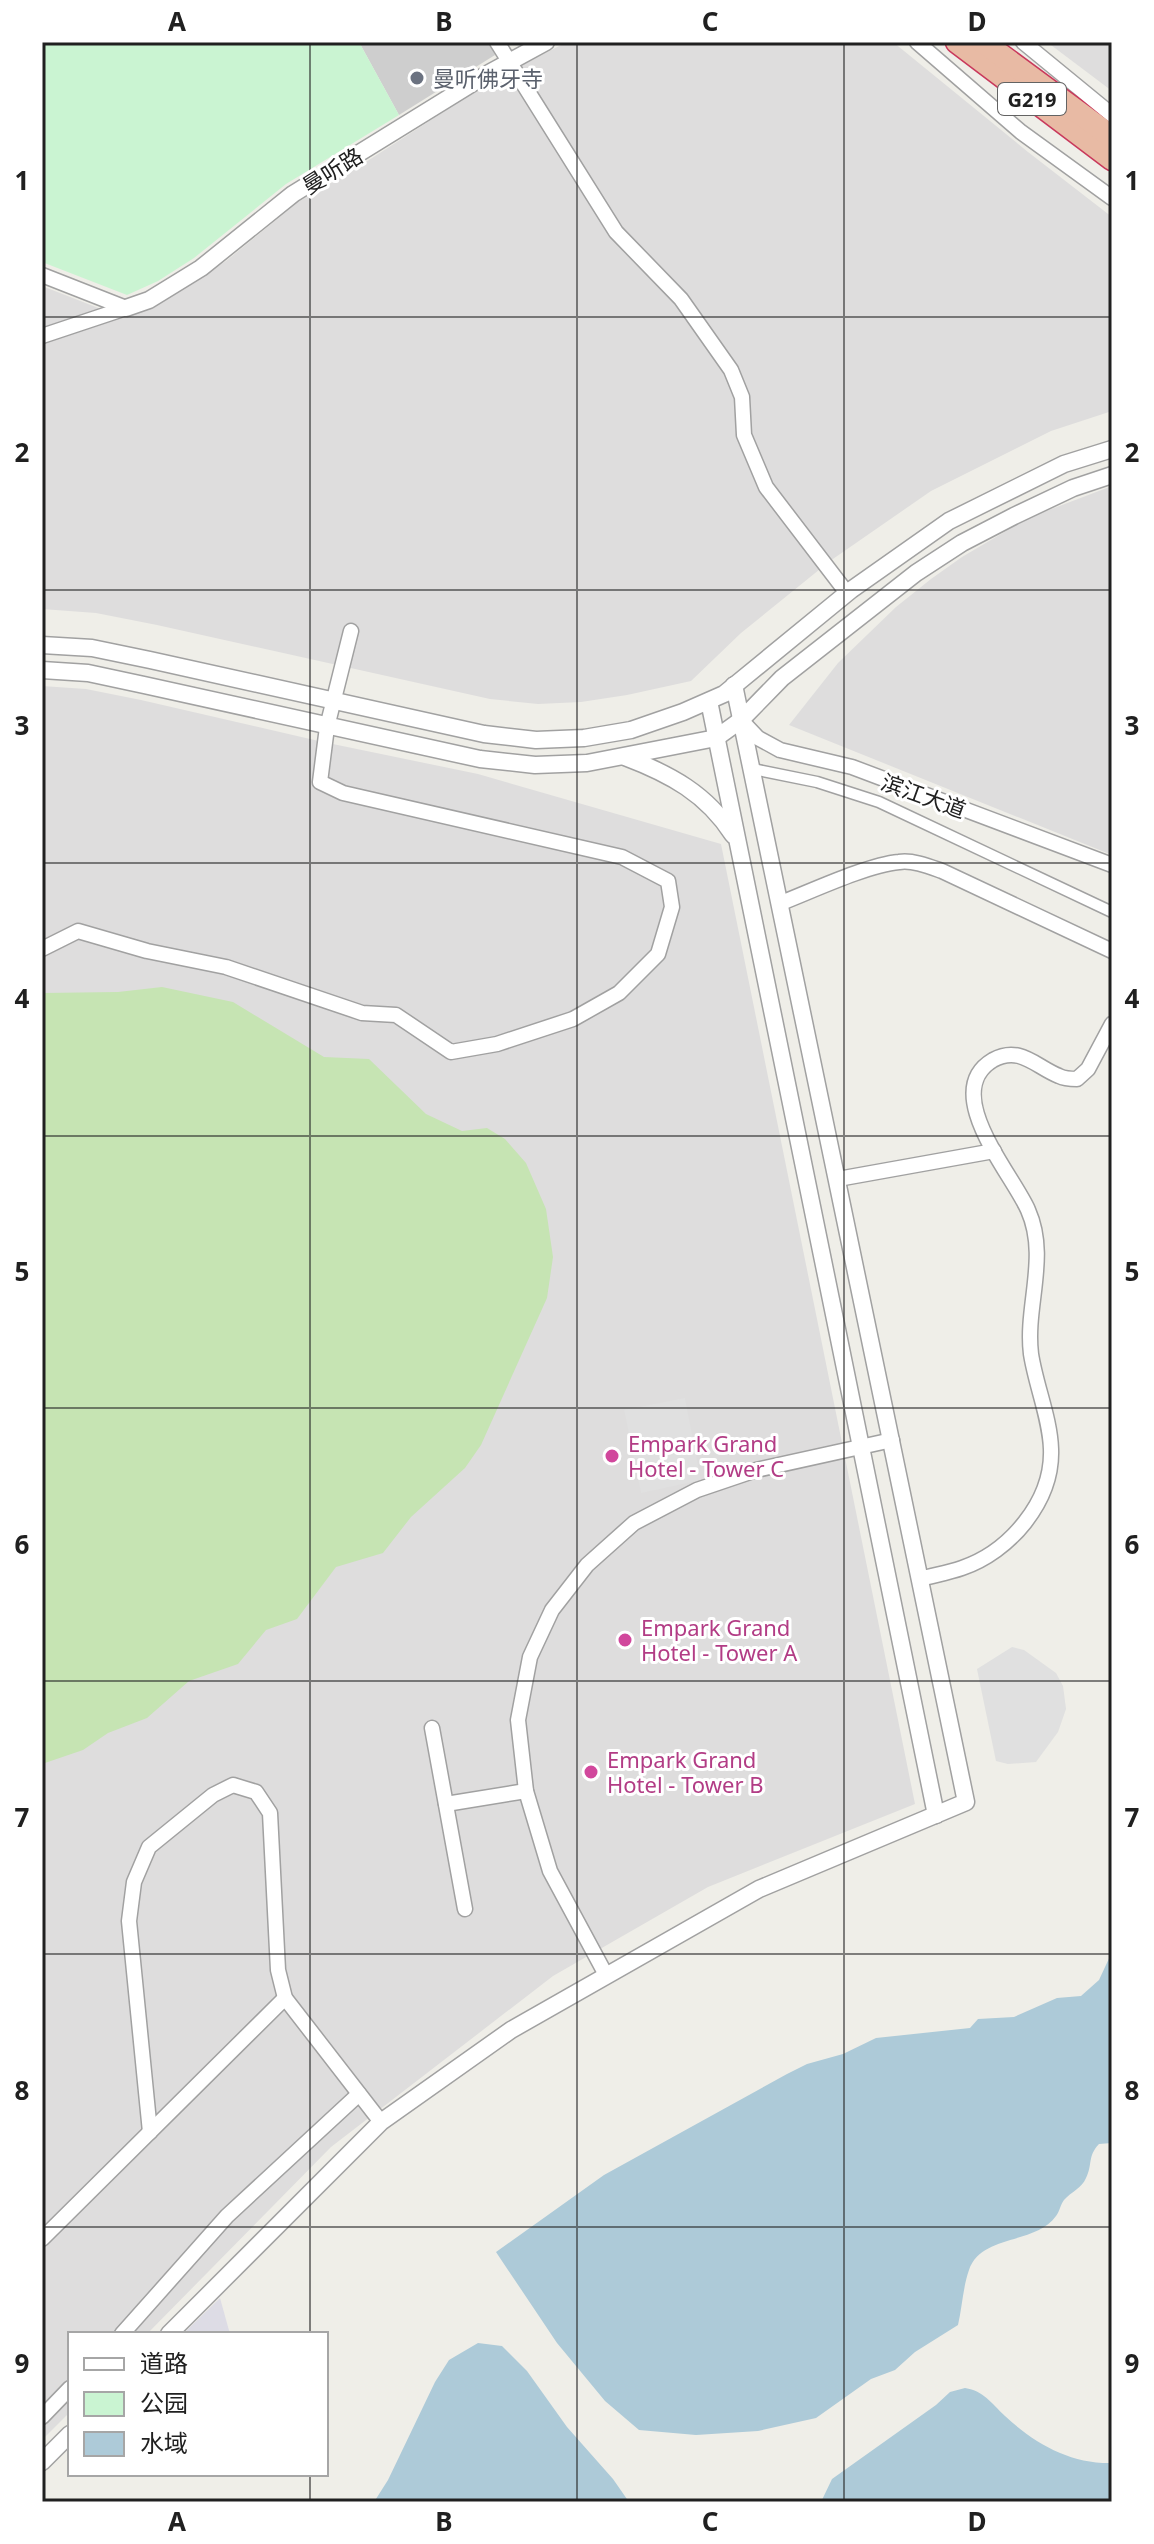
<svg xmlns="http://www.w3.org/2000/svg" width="1154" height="2544" font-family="'Noto Sans','Noto Sans SC',sans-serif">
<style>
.residential{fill:#dedddd}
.religious{fill:#cecece}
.grass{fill:#c6e4b3}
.park{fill:#caf4d2}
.parking{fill:#e0e0e0}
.plaza{fill:#dddce5}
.water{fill:#adcad8}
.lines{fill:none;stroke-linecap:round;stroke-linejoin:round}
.pedestrian-casing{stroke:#a1a1a1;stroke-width:13}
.minor-casing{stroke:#a1a1a1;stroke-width:17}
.tertiary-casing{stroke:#a1a1a1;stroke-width:19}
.trunk-casing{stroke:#c9395c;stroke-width:25}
.pedestrian{stroke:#fff;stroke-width:10}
.minor{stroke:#fff;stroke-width:14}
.tertiary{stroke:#fff;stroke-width:16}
.trunk{stroke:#e8baa4;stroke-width:22}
.grid{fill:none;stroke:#202020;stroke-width:2;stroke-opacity:0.55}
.worship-dot{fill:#6b7280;stroke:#fff;stroke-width:3}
.hotel-dot{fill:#d1479c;stroke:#fff;stroke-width:3}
.labels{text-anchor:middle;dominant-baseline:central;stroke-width:6;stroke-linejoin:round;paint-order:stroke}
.shield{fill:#fff;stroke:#636363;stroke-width:2}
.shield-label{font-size:20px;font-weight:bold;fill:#202020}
.worship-label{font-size:22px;fill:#5b616d;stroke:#fff;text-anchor:start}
.street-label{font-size:22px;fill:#202020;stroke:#fff}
.hotel-label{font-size:22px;fill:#b23c85;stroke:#fff;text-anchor:start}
.neatline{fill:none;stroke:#202020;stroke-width:3}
.grid-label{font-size:26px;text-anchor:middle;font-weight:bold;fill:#202020}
</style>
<rect width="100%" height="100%" fill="#efeee8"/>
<!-- residential -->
<g class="residential">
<path d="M567 42H893L1028 152 1112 217V411L1051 431 931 491 830 561 741 633 691 681 627 695 581 702 538 704 490 699 157 625 96 613 42 609V286L124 318 153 308 226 261 298 202 355 169 493 80Z"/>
<path d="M1047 42H1112V91Z"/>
<path d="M1112 486V855L789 725 838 663 896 607 931 579 962 557 1028 518Z"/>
<path d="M42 686 86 689 141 700 323 742 478 774 721 844 915 1804 708 1887 553 1976 331 2147 147 2334H70V2412L42 2440Z"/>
</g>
<!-- religious -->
<path class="religious" d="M359 42H489L495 55 399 115Z"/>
<!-- grass -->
<path class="grass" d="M162 987 233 1002 324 1057 369 1059 426 1114 462 1131 487 1128 505 1139 526 1163 546 1209 553 1257 547 1298 481 1445 465 1468 411 1517 383 1553 336 1567 297 1619 266 1630 238 1664 189 1681 147 1718 108 1733 83 1750 42 1764V993L118 992Z"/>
<!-- park -->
<path class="park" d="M42 42H359L399 115 286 184 194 258 158 281 127 295 42 262Z"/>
<!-- parking -->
<g class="parking">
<path d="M685 1398 701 1480 641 1493 624 1410Z"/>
<path d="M1012 1647 1024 1650 1056 1673 1063 1686 1066 1709 1058 1732 1036 1762 1008 1764 996 1761 977 1669Z"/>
</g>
<!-- plaza -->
<path class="plaza" d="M220 2298 230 2334H183Z"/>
<!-- water -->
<g class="water">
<path d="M1112 1952V2143L1099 2144C1087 2157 1093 2164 1086 2178 1082 2188 1071 2192 1064 2200 1060 2205 1060 2211 1056 2216 1035 2245 981 2234 969 2270 963 2287 962 2308 958 2325L915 2352 895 2370 871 2379 816 2418 758 2431 696 2435 639 2430 605 2401 557 2343 496 2252 604 2175 787 2074 807 2064 843 2054 876 2038 970 2028 978 2019 1014 2017 1057 1998 1081 1996 1099 1980Z"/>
<path d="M478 2343 502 2346 527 2371 567 2427 613 2479 629 2502H374L388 2480 435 2382 449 2360Z"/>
<path d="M965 2388C984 2391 991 2403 1005 2416 1035 2444 1071 2464 1112 2463V2502H821L832 2479 936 2405 950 2392Z"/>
</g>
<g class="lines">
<defs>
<path id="pedestrian" d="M753 769 817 782 879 802 1112 912"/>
<g id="minor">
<path d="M497 42 616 232 681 299 731 370 742 397 744 435 766 487 847 593"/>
<path d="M917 42 1021 132 1112 198"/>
<path d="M1023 42 1112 115"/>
<path d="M42 275 126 308"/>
<path d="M42 336 126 308"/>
<path d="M741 720 758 738 780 750 852 767 1112 865"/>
<path d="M781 903C812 891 867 865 899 862 913 860 928 866 942 871L1112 951"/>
<path d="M42 949 78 931 147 951 226 967 362 1013 396 1015 451 1052 497 1044 573 1019 619 993 658 954 672 907 668 881 622 857 343 793 320 782 327 727 351 631"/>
<path d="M838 1179 994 1151"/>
<path d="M920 1579C934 1575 948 1573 962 1568 1009 1552 1053 1502 1051 1449 1050 1418 1036 1386 1031 1354 1025 1306 1049 1257 1028 1210 1013 1175 939 1092 993 1060 1020 1045 1036 1067 1059 1076 1065 1079 1072 1079 1077 1079L1088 1069 1112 1024"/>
<path d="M432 1728 465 1909"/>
<path d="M446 1804 526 1791"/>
<path d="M606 1975 550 1871 526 1791 518 1720 530 1657 552 1610 587 1565 634 1523 697 1490 756 1470 892 1440"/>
<path d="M150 2132 129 1921 134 1882 149 1847 213 1795 233 1785 256 1792 270 1813 278 1970 285 1998 381 2122"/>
<path d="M42 2239 285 1998"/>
<path d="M122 2334 227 2216 359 2094"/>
<path d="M42 2417 70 2388"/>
</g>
<g id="tertiary">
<path d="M126 308 149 300 201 268 293 194 489 73 546 42"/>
<path d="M42 645 92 648 150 660 484 734 536 740 584 738 631 730 683 712 724 694 851 590 949 521 1064 464 1112 449"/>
<path d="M42 670 88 673 144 685 480 759 535 765 587 763 716 738 741 720 782 678 916 573 962 543 1014 516 1073 488 1112 475"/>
<path d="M709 701 936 1815"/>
<path d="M625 757C670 774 707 794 733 835"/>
<path d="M169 2334 381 2122 511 2030 759 1889 966 1802 734 685"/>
<path d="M42 2462 70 2434"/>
</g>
<g id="trunk">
<path d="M957 42 1112 159"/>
<path d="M983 42 1112 137"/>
</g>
</defs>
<!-- pedestrian casing -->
<use href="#pedestrian" class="pedestrian-casing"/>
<!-- minor casing -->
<use href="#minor" class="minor-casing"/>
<!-- tertiary casing -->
<use href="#tertiary" class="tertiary-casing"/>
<!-- trunk casing -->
<use href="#trunk" class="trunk-casing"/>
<!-- pedestrian -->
<use href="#pedestrian" class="pedestrian"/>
<!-- minor -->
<use href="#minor" class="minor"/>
<!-- tertiary -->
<use href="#tertiary" class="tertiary"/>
<!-- trunk -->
<use href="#trunk" class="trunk"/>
</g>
<!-- grid -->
<path class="grid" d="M310 42V2334M577 42V2502M844 42V2502M42 317H1112M42 590H1112M42 863H1112M42 1136H1112M42 1408H1112M42 1681H1112M42 1954H1112M42 2227H1112M310 2474V2502"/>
<!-- markers -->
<circle class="worship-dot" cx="417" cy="78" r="8"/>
<g class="hotel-dot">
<circle cx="612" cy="1456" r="8"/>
<circle cx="625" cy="1640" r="8"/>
<circle cx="591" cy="1772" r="8"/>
</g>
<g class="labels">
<!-- shield labels -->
<rect class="shield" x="998" y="83" width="68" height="32" rx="6"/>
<g class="shield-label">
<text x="1032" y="99">G219</text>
</g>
<!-- worship labels -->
<g class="worship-label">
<text x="433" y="78">曼听佛牙寺</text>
</g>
<!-- street labels -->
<g class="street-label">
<text transform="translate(332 170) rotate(-32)">曼听路</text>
<text transform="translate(924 795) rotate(20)">滨江大道</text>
</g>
<!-- hotel labels -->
<g class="hotel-label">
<text x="628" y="1443">Empark Grand<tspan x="628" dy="25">Hotel - Tower C</tspan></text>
<text x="641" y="1627">Empark Grand<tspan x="641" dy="25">Hotel - Tower A</tspan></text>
<text x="607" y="1759">Empark Grand<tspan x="607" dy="25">Hotel - Tower B</tspan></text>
</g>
</g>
<!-- border -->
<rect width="1154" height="2544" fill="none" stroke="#ffffff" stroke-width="88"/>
<!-- legend -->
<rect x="68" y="2332" width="260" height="144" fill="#ffffff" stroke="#a6a6a6" stroke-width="2"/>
<rect x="84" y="2358" width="40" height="12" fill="#ffffff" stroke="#a6a6a6" stroke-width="2"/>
<text x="140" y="2372" font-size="24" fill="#202020">道路</text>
<rect x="84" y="2392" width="40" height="24" fill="#caf4d2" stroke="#a6a6a6" stroke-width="2"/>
<text x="140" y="2412" font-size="24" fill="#202020">公园</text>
<rect x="84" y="2432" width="40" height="24" fill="#adcad8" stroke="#a6a6a6" stroke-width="2"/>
<text x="140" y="2452" font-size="24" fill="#202020">水域</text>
<rect x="44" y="44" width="1066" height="2456" class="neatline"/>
<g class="grid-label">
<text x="177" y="31">A</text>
<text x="444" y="31">B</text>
<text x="710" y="31">C</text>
<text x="977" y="31">D</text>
<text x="22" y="190">1</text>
<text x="1132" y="190">1</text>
<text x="22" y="462">2</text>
<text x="1132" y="462">2</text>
<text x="22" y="735">3</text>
<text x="1132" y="735">3</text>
<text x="22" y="1008">4</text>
<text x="1132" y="1008">4</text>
<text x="22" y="1281">5</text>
<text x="1132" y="1281">5</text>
<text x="22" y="1554">6</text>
<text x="1132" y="1554">6</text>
<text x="22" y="1827">7</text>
<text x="1132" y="1827">7</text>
<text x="22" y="2100">8</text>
<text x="1132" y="2100">8</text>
<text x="22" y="2373">9</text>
<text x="1132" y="2373">9</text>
<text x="177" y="2531">A</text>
<text x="444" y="2531">B</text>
<text x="710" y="2531">C</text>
<text x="977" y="2531">D</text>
</g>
</svg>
